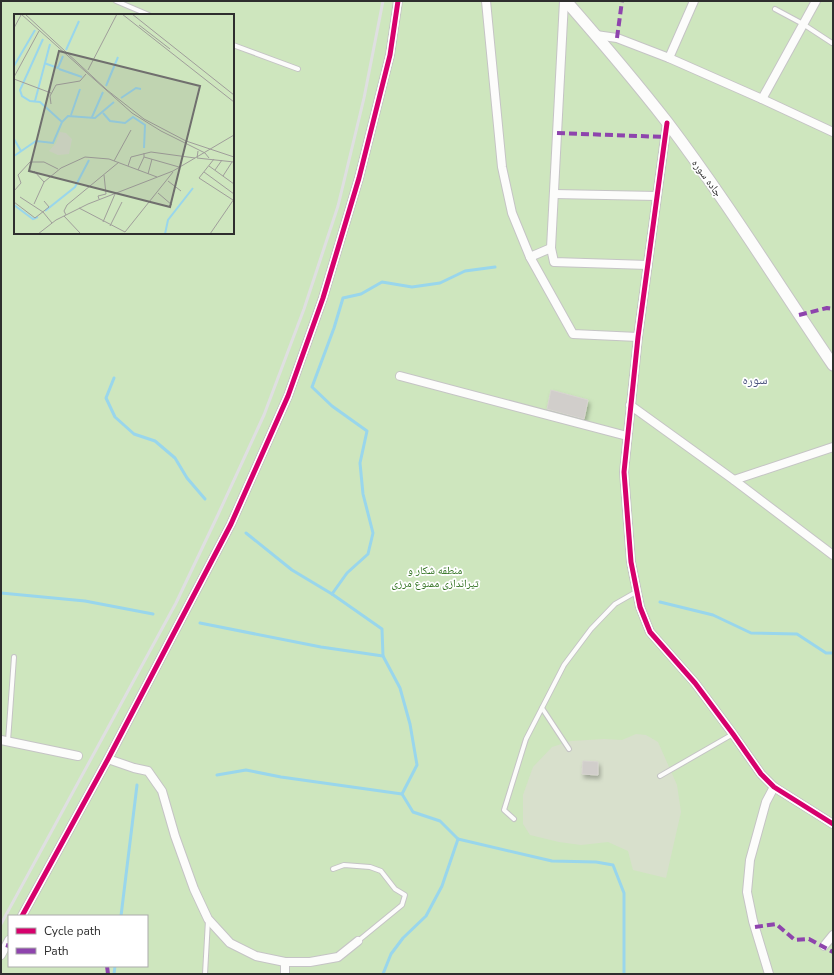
<svg xmlns="http://www.w3.org/2000/svg" width="834" height="975" font-family="'Nunito Sans','Noto Naskh Arabic',sans-serif">
<style>
.green{fill:#cee6be;fill-rule:evenodd}
.cemetery{fill:#d8e0cc}
.lines{fill:none;stroke-linecap:round;stroke-linejoin:round}
.stream{stroke:#99d6ec;stroke-width:3}
.building{fill:#d1cecb;stroke:#d7d4d0;filter:url(#shadow)}
.lane-casing{stroke:#c5c4c5;stroke-width:6}
.street-casing{stroke:#c5c4c5;stroke-width:10}
.secondary-casing{stroke:#c5c4c5;stroke-width:13}
.lane{stroke:#fcfcfb;stroke-width:4}
.street{stroke:#fcfcfb;stroke-width:8}
.secondary{stroke:#fcfcfb;stroke-width:11}
.rail{stroke:#dfdfe1;stroke-width:3}
.quiet{stroke:#8e44ad;stroke-width:4;stroke-dasharray:8 4;stroke-linecap:butt}
.cycleway-casing{stroke:#fff;stroke-width:8}
.cycleway{stroke:#d6006c;stroke-width:5}
.labels{text-anchor:middle;dominant-baseline:central;stroke-width:3.5;stroke-linejoin:round;paint-order:stroke}
.street-label{font-size:11px;fill:#2e2e2e;stroke:#fff}
.park-label{font-size:11px;fill:#2c6e1b;stroke:#fff}
.quarter-label{font-size:13px;fill:#4d5680;stroke:#fff}
.inset-river{fill:none;stroke:#99d6ec;stroke-width:2}
.inset-road{fill:none;stroke:#a09e9b;stroke-width:1}
.view{fill:#706f6e;fill-opacity:0.15;stroke:#706f6e;stroke-width:2}
.inset-edge{fill:none;stroke:#2e2e2e;stroke-width:2}
</style>
<defs>
<filter id="shadow"><feDropShadow dx="2" dy="3.5" stdDeviation="2" flood-color="#0004"/></filter>
</defs>
<rect width="100%" height="100%" fill="#ece8e4"/>
<!-- green -->
<path class="green" d="M1 1H833V974H1ZM15 15H233V233H15ZM9 916H147V966H9Z"/>
<!-- cemetery -->
<path class="cemetery" d="M636 734 646 735 658 742 677 785 681 812 666 878 633 870 628 851 608 842 581 845 559 842 530 835 523 824V795L533 767 552 747 571 741 604 739 622 740Z"/>
<g class="lines">
<!-- stream -->
<g class="stream">
<path d="M114 378 106 398 115 417 134 434 155 441 175 458 187 478 205 499"/>
<path d="M246 533 292 570 332 594 382 629 383 656 400 688 410 724 417 765 402 794 413 812 440 821 458 839 552 861 596 862 613 865 624 893V974"/>
<path d="M1 593 85 601 153 614"/>
<path d="M332 594 347 573 368 554 373 533 363 494 360 463 367 431 332 406 312 387 334 328 343 298 361 294 382 282 412 287 440 283 465 271 495 267"/>
<path d="M660 602 713 615 751 633 797 634 826 653H833"/>
<path d="M200 623 321 647 383 656"/>
<path d="M217 775 246 770 281 777 402 794"/>
<path d="M121 916 137 785"/>
<path d="M114 974 115 966"/>
<path d="M383 974 391 954 403 938 426 916 442 886 458 839"/>
</g>
</g>
<!-- building -->
<g class="building">
<path d="M551 390 588 400 584 419 547 409Z"/>
<path d="M583 761 598 762V775L582 774Z"/>
</g>
<g class="lines">
<defs>
<g id="lane">
<path d="M116 1 149 15"/>
<path d="M775 9 803 24 832 43"/>
<path d="M233 45 298 69"/>
<path d="M542 708 569 749"/>
<path d="M8 741 14 657"/>
<path d="M660 776 733 734"/>
<path d="M514 819 504 810 526 739 564 665 591 629 615 604 636 592"/>
<path d="M333 869 344 865 370 867 381 871 395 889 405 895 402 905 358 941"/>
<path d="M205 974 208 920"/>
</g>
<g id="street">
<path d="M486 1 502 167 512 213 530 257 573 334 638 337"/>
<path d="M596 35 617 38 669 58 762 99 833 132"/>
<path d="M669 58 694 1"/>
<path d="M762 99 816 1"/>
<path d="M667 123 638 337 624 472 631 562 640 607 650 632 695 683 733 734 761 774 774 787 833 824"/>
<path d="M554 194 657 196"/>
<path d="M551 248 554 262 648 265"/>
<path d="M530 257 551 248 564 1"/>
<path d="M400 376 627 436"/>
<path d="M630 405 734 480 833 555"/>
<path d="M734 480 833 447"/>
<path d="M1 740 78 756"/>
<path d="M108 759 134 768 148 771 162 791 175 836 194 889 208 919 230 943 256 956 285 962H310L338 957 358 941"/>
<path d="M22 916 108 759 231 524 288 396 323 298 359 178 390 55 398 1"/>
<path d="M824 946 833 935"/>
<path d="M1 955 9 940"/>
<path d="M285 974V962"/>
<path d="M769 974 753 921 747 892 750 860 766 802 774 787"/>
</g>
<path id="secondary" d="M566 1C601 41 635 81 667 122 726 200 778 284 833 365"/>
</defs>
<!-- lane casing -->
<use href="#lane" class="lane-casing"/>
<!-- street casing -->
<use href="#street" class="street-casing"/>
<!-- secondary casing -->
<use href="#secondary" class="secondary-casing"/>
<!-- lane -->
<use href="#lane" class="lane"/>
<!-- street -->
<use href="#street" class="street"/>
<!-- secondary -->
<use href="#secondary" class="secondary"/>
<!-- rail -->
<path class="rail" d="M1 924 176 603 216 519 264 415 304 309 338 206 364 98 383 1"/>
<!-- quiet -->
<g class="quiet">
<path d="M617 38 622 1"/>
<path d="M557 133 665 137"/>
<path d="M799 315 827 308 833 309"/>
<path d="M755 927 776 924 795 940 809 939 833 952"/>
<path d="M6 945 9 946"/>
<path d="M107 966 108 974"/>
</g>
<defs>
<g id="cycleway">
<path d="M667 123 638 337 624 472 631 562 640 607 650 632 695 683 733 734 761 774 774 787 833 824"/>
<path d="M22 916 108 759 231 524 288 396 323 298 359 178 390 55 398 1"/>
</g>
</defs>
<!-- cycleway casing -->
<use href="#cycleway" class="cycleway-casing"/>
<!-- cycleway -->
<use href="#cycleway" class="cycleway"/>
</g>
<g class="labels">
<!-- street labels -->
<g class="street-label">
<text transform="translate(707 178) rotate(54)">جاده سوره</text>
</g>
<!-- park labels -->
<g class="park-label">
<text x="435" y="570">منطقه شکار و<tspan x="435" dy="13">تیراندازی ممنوع مرزی</tspan></text>
</g>
<!-- quarter labels -->
<g class="quarter-label">
<text x="755" y="380">سوره</text>
</g>
</g>
<!-- overview -->
<g transform="translate(14 14)">
<rect width="220" height="220" fill="#ece8e4"/>
<path d="M0 0H220V220H0Z" fill="#cee6be"/>
<path d="M46 118 52 119 58 125 55 140 44 141 35 137 42 129Z" fill="#d8e0cc"/>
<path class="inset-river" d="M29 25 6 76 8 82 16 87 26 88 48 108M52 36 65 7M30 49 44 54 49 42M0 52 21 16M45 55 68 63M92 72 104 43M107 84 122 74 127 75M21 87 36 30M89 99 96 107 111 109 119 103 131 111 130 134M57 101 66 75M78 103 89 78M0 125 7 137M0 142 22 127 39 129 48 108 54 102 81 104 100 88M0 191 19 205 24 203M31 197 61 173 75 146M151 220 154 206 179 174"/>
<path class="inset-road" d="M7 0 118 99 147 117 191 139 195 144M11 0 93 76 130 105 172 127 220 143M108 0 220 88M118 0 220 81M125 11 156 35M0 14 7 1M74 56 103 0M0 63 25 17M0 65 37 79M37 90 36 82 42 71 66 67 72 60M184 137 183 144 220 148M130 139V143L165 153M200 145 185 164 219 186M100 147 117 116M114 152 117 143 137 138 181 144M195 152 220 170M124 156 130 143M201 156 208 146M20 157 30 168M190 158 220 180M134 160 138 145M209 162 218 148M154 167 167 177M0 177 7 169 4 161 16 148H30L44 155M144 179 158 191M6 183 29 198 38 209M85 185 84 182 92 180 90 161M0 188 21 204 35 193 30 187M20 190 30 168 47 154 71 143 95 145 143 163M65 194 111 218 159 158M52 201 50 197 53 191 105 148M50 202 66 219M89 208 101 180M96 212 108 188M24 220 42 206 74 190 159 157 220 121M196 220 220 185"/>
<path class="view" d="M45 37 186 72 156 193 15 157Z"/>
<rect width="220" height="220" class="inset-edge"/>
</g>
<!-- border -->
<rect width="834" height="975" fill="none" stroke="#2e2e2e" stroke-width="4"/>
<!-- legend -->
<rect x="8" y="915" width="140" height="52" fill="#ffffff" stroke="#ababab"/>
<rect x="16" y="928" width="20" height="6" fill="#d6006c" stroke="#ababab"/>
<text x="44" y="935" font-size="12" fill="#2e2e2e">Cycle path</text>
<rect x="16" y="948" width="20" height="6" fill="#8e44ad" stroke="#ababab"/>
<text x="44" y="955" font-size="12" fill="#2e2e2e">Path</text>
</svg>
